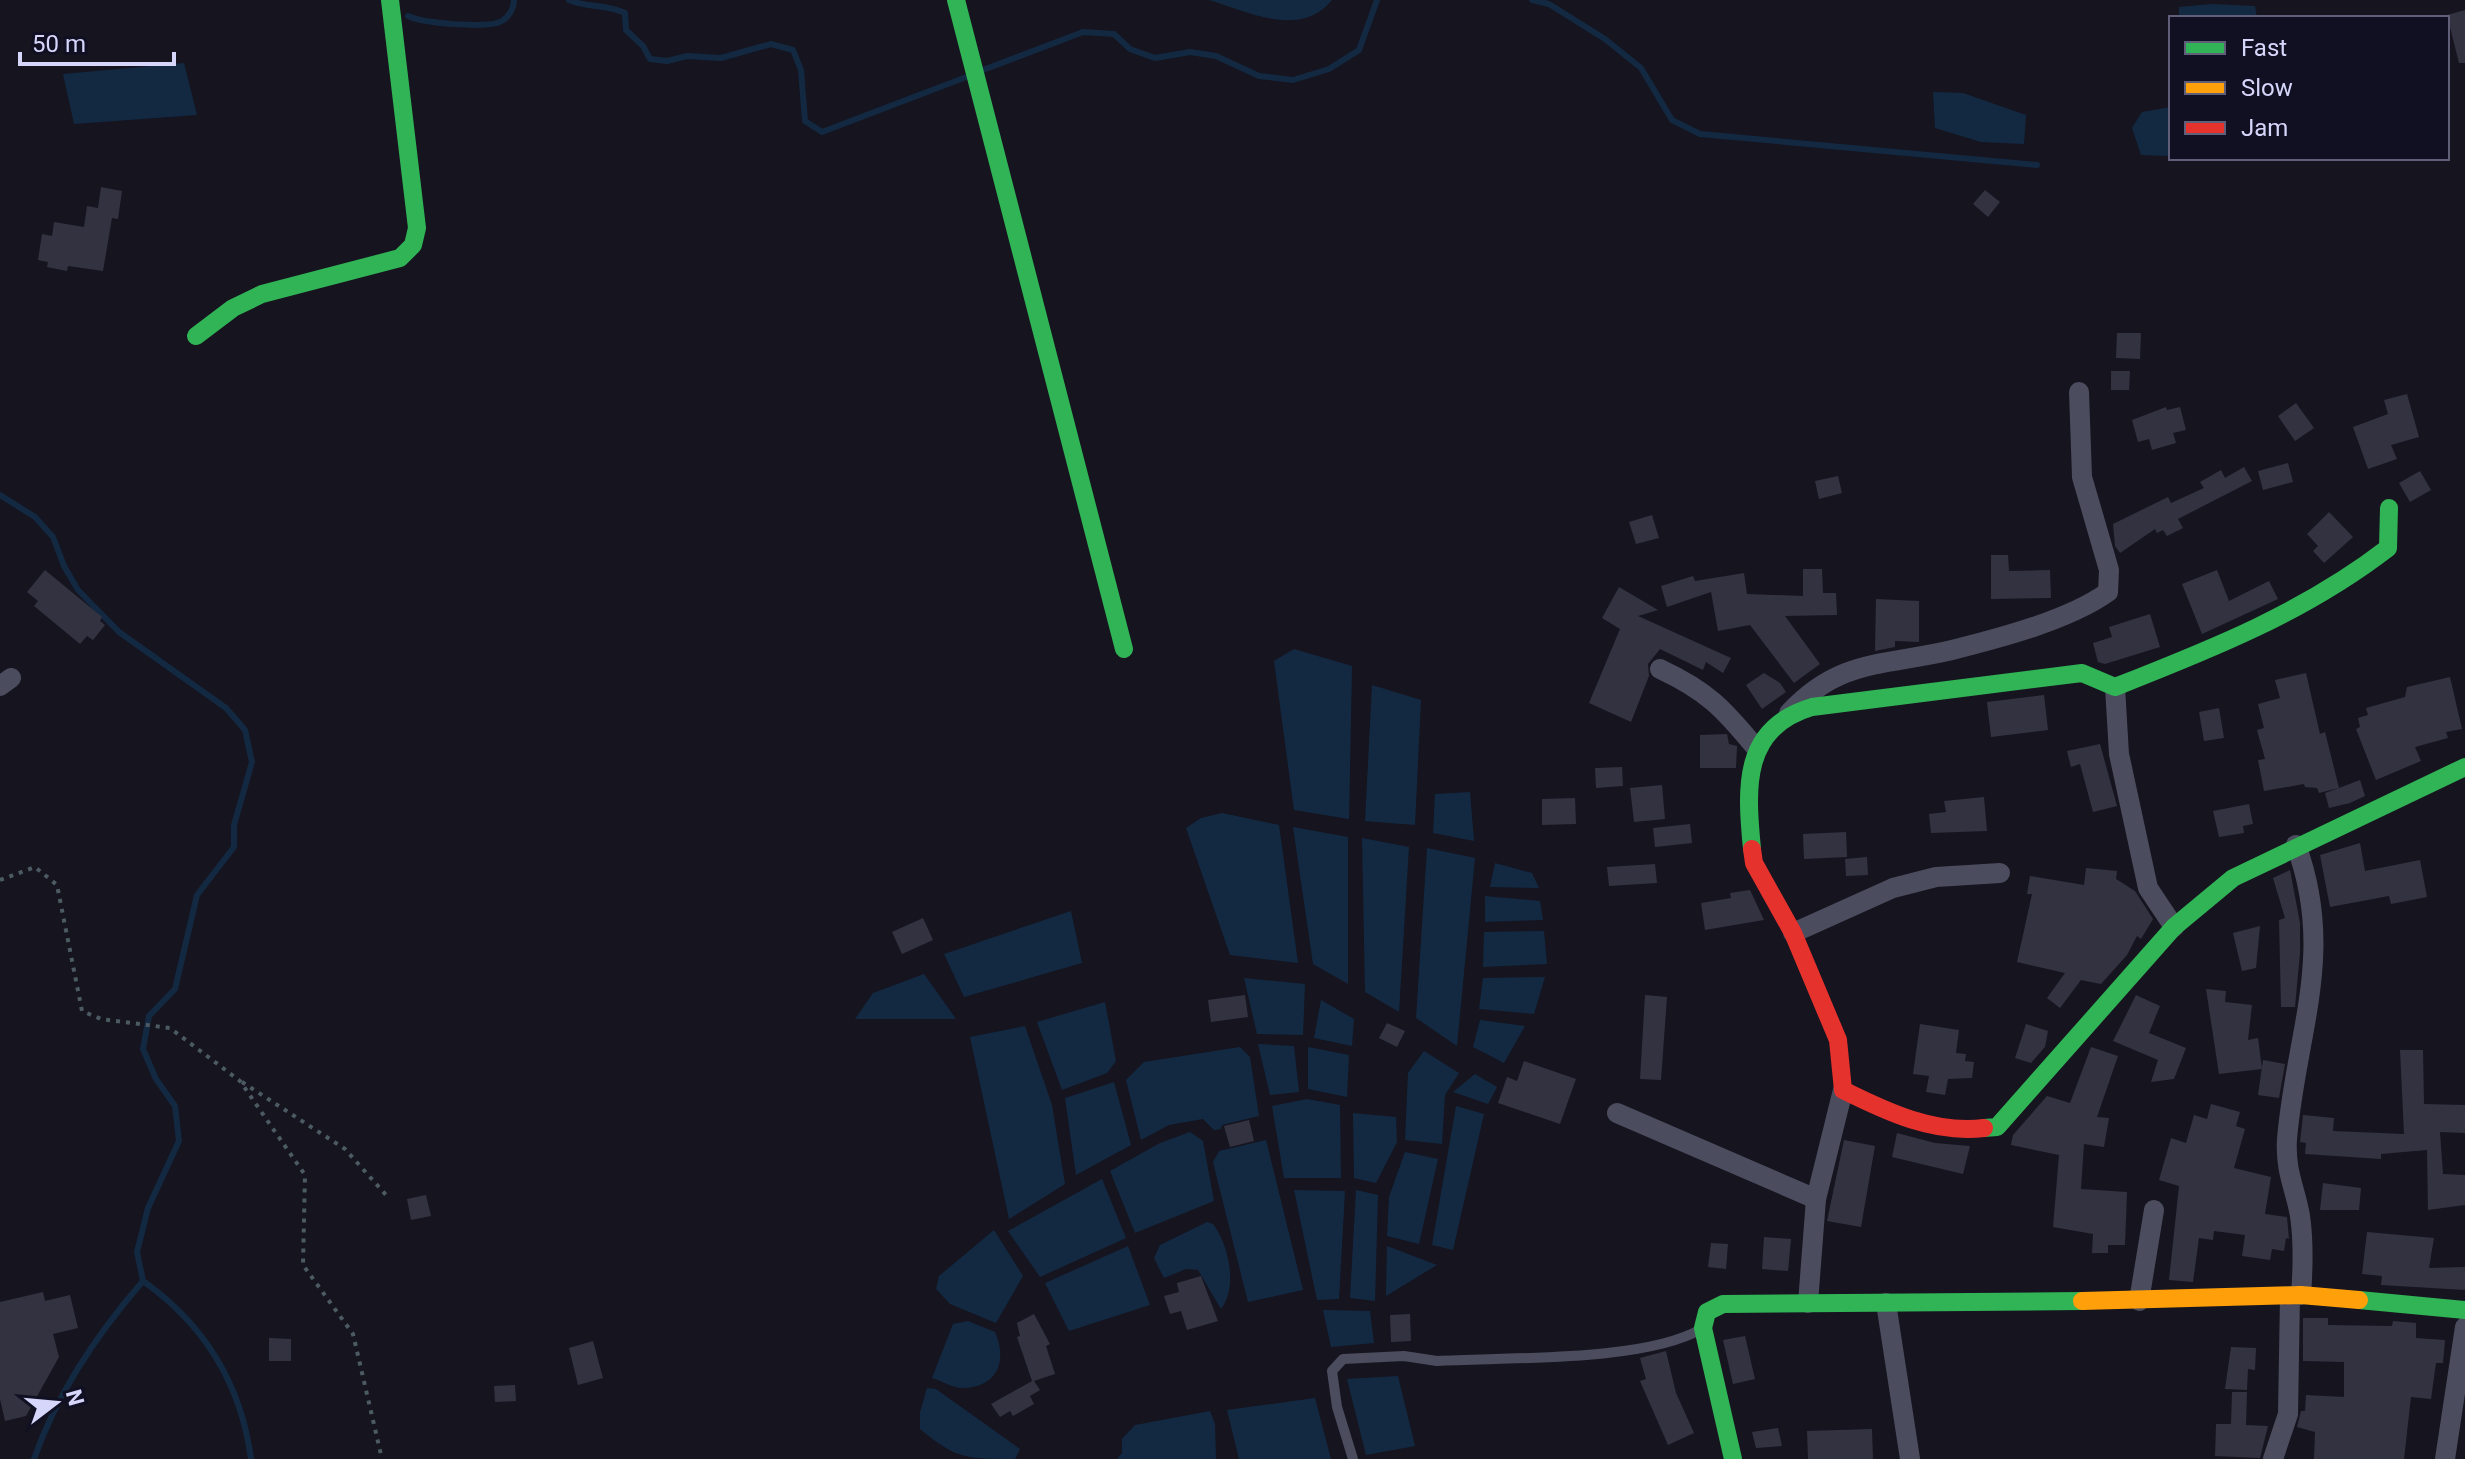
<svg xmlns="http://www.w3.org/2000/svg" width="2465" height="1459" font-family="Roboto,sans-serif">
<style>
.water{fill:#132942}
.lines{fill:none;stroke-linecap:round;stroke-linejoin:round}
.stream{stroke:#132942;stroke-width:6}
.building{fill:#333241}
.path{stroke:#4c5b63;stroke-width:4;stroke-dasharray:4 6;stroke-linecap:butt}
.lane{stroke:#4b4c5e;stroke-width:10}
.street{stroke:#4b4c5e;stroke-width:20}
.fast{stroke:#30b455;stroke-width:18}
.slow{stroke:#ff9f0a;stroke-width:18}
.jam{stroke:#e5322d;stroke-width:18}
</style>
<rect width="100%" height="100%" fill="#15141f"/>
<!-- water -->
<g class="water">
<path d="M1209 0H1332C1301 39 1249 12 1209 0Z"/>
<path d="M2211 4 2255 6 2257 18H2179V7Z"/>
<path d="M184 63 197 115 74 124 63 74Z"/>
<path d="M1933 92 1963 93 2026 115 2024 144 1981 142 1935 128Z"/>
<path d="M2171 107V156L2141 155 2132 128 2142 112Z"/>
<path d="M1294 649 1352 666 1349 819 1294 810 1274 661Z"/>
<path d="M1372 685 1421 700 1415 825 1365 821Z"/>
<path d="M1470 792 1474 841 1433 833 1435 794Z"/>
<path d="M1222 813 1279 825 1298 963 1230 955 1186 828 1201 818Z"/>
<path d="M1293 827 1348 837V984L1313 964Z"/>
<path d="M1362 838 1409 847 1399 1012 1365 992Z"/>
<path d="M1427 848 1475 858 1457 1046 1416 1018Z"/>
<path d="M1495 863 1532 873 1539 888 1490 887Z"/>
<path d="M1485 896 1540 901 1543 920 1485 922Z"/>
<path d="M1071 911 1082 963 964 997 944 954Z"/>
<path d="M1544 931 1547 964 1483 967 1484 932Z"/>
<path d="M924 974 956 1019H855L873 993Z"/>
<path d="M1545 977 1534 1014 1479 1009 1483 978Z"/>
<path d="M1244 978 1305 984 1303 1035 1257 1034Z"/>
<path d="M1321 1000 1354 1019 1352 1046 1314 1038Z"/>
<path d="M1105 1002 1116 1061 1107 1073 1062 1090 1037 1022Z"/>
<path d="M1480 1020 1525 1026 1504 1063 1473 1047Z"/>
<path d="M1025 1026 1052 1105 1065 1184 1009 1219 970 1037Z"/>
<path d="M1258 1044 1294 1046 1299 1092 1270 1095Z"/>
<path d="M1240 1047 1250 1057 1259 1116 1222 1125 1221 1129 1214 1130 1203 1119 1169 1125 1141 1140 1126 1080 1144 1062Z"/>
<path d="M1308 1047 1349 1055 1347 1097 1308 1089Z"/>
<path d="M1424 1051 1459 1073 1445 1095 1442 1144 1405 1140 1408 1073Z"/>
<path d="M1475 1074 1497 1087 1488 1104 1453 1092Z"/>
<path d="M1114 1082 1131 1145 1076 1175 1065 1098Z"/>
<path d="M1307 1099 1340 1105 1341 1178H1284L1272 1106Z"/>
<path d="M1456 1106 1484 1114 1453 1250 1432 1245Z"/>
<path d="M1353 1113 1396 1117 1397 1142 1376 1183 1354 1178Z"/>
<path d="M1190 1132 1203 1141 1214 1201 1135 1233 1110 1171 1160 1143Z"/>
<path d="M1266 1140 1303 1290 1248 1302 1213 1162 1219 1151Z"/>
<path d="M1405 1152 1438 1159 1419 1244 1387 1236 1389 1197Z"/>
<path d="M1102 1179 1126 1238 1040 1277 1008 1231Z"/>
<path d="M1294 1190 1345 1191 1339 1299 1317 1300Z"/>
<path d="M1356 1190 1378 1195 1375 1301 1350 1298Z"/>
<path d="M1207 1222 1213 1224C1229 1245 1238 1287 1221 1309L1198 1270 1186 1269 1164 1278 1154 1258 1160 1245Z"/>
<path d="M994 1230 1023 1276 996 1323 950 1304 936 1289 939 1276Z"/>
<path d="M1128 1246 1150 1305 1069 1331 1045 1283Z"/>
<path d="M1387 1246 1437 1265 1386 1296Z"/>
<path d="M1323 1310 1370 1311 1374 1343 1331 1347Z"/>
<path d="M968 1321 995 1332C1008 1361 997 1388 962 1388 953 1388 942 1381 932 1378L953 1324Z"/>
<path d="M1398 1376 1415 1446 1366 1455 1347 1379Z"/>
<path d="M927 1388 936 1389 1020 1449 1015 1459C966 1459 956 1459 920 1429V1412Z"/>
<path d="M1315 1398 1331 1459H1239L1227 1410Z"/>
<path d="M1210 1411 1215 1424 1216 1459H1117L1122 1453V1439L1135 1425Z"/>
</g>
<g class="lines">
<!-- stream -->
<g class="stream">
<path d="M569 0C587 8 607 4 625 13L626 30 643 46 650 59 667 61 687 56 721 58 771 44 793 50 801 70 805 121 822 132 969 76"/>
<path d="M1532 0 1549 4 1605 39 1641 68 1672 120 1700 134 2037 165"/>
<path d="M408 16C422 23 488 29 502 21 509 17 514 8 514 0"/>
<path d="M983 70 1083 32 1114 34 1130 49 1155 58 1190 52 1216 56 1259 76 1293 80 1329 69 1359 50 1377 0"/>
<path d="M0 495 35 517 53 537 64 566 78 590 119 632 226 708 245 730 252 762 234 825V847L197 895 175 989 149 1016 143 1049 156 1079 175 1106 179 1141 148 1208 137 1252 143 1281C205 1325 241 1384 251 1459"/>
<path d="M34 1459C57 1393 97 1334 143 1281"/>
</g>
</g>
<!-- building -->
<g class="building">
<path d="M2465 10V63H2459L2447 15Z"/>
<path d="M101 187 122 191 118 219 112 218 103 271 68 266 67 271 47 267 48 262 38 260 42 234 52 236 54 222 84 227 87 206 98 208Z"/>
<path d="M1985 190 2000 202 1988 217 1973 204Z"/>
<path d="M2117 333H2141L2140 359 2116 358Z"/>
<path d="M2111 371H2130L2129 390H2111Z"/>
<path d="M2407 394 2419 437 2391 445 2397 459 2368 469 2353 427 2388 414 2384 400Z"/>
<path d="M2296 403 2314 428 2295 441 2278 416Z"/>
<path d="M2166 407 2167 410 2180 407 2186 430 2173 433 2176 443 2152 450 2149 439 2138 442 2132 420Z"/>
<path d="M2288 463 2293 482 2263 490 2258 471Z"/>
<path d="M2244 467 2252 481 2178 519 2183 528 2167 536 2163 530 2157 533 2155 529 2120 553 2115 546 2113 524 2168 497 2171 503 2204 488 2200 482 2221 470 2225 478Z"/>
<path d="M2420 471 2431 490 2410 502 2399 483Z"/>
<path d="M1838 476 1842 493 1819 499 1815 481Z"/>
<path d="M2329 512 2353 537 2324 563 2313 551 2318 546 2307 534Z"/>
<path d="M1652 515 1659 538 1636 544 1629 522Z"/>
<path d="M1991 555H2008L2009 571 2050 570 2051 598 1991 599Z"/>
<path d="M1803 569H1822L1823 593H1836L1837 615 1785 616 1820 664 1794 683 1750 625 1718 631 1711 592 1667 607 1661 586 1693 576 1695 581 1744 573 1747 594 1803 596Z"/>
<path d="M45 570 102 617 100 621 105 625 93 640 87 636 80 644 34 606 38 601 27 592Z"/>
<path d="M2217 570 2229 601 2269 581 2278 599 2202 634 2182 584Z"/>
<path d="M1619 587 1658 610 1638 616 1731 658 1723 673 1706 662 1703 670 1660 649 1648 664 1649 676 1631 722 1589 703 1620 629 1602 618Z"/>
<path d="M1876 599 1919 601V642L1895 641V647L1875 651Z"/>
<path d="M2150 614 2160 647 2105 664 2098 662 2093 643 2112 637 2109 627Z"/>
<path d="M1764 673 1780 683 1786 692 1762 709 1746 685Z"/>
<path d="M2306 673 2320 734 2325 732 2339 788 2360 780 2365 796 2350 803 2329 808 2325 793 2339 788 2319 793 2317 788 2305 787 2304 784 2264 791 2258 760 2265 759 2257 730 2264 728 2258 704 2280 698 2275 680Z"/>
<path d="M2450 677 2462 729 2446 732 2448 738 2415 747 2421 761 2376 780 2356 729 2360 727 2358 718 2368 715 2366 708 2405 697 2407 687Z"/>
<path d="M2044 695 2048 730 1991 737 1987 702Z"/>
<path d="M2219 708 2224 738 2204 741 2199 712Z"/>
<path d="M1727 734 1729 744 1737 746 1736 768H1700V735Z"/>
<path d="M2100 744 2117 806 2093 812 2080 764 2071 767 2067 751Z"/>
<path d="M1622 767 1623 786 1596 788 1595 768Z"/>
<path d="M1662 785 1665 819 1634 822 1630 788Z"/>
<path d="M1984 797 1987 831 1931 833 1929 814 1946 812 1944 801Z"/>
<path d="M1575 798 1576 824 1542 825V799Z"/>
<path d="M2249 804 2253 824 2243 826 2244 833 2219 837 2213 811Z"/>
<path d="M1690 824 1692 843 1655 847 1653 828Z"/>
<path d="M1846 832 1847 857 1804 859 1803 834Z"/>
<path d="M2360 843 2365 871 2420 860 2427 897 2391 904 2389 896 2330 907 2320 855Z"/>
<path d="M1867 857 1868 875 1846 876 1845 859Z"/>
<path d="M1655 864 1657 883 1609 886 1607 867Z"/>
<path d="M2086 868 2117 871 2116 879 2135 891 2153 919 2141 939 2137 936 2127 955 2101 984 2081 980 2060 1008 2047 998 2065 973 2017 962 2032 894H2027L2030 876 2084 885Z"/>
<path d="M2290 870 2300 923V953L2295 1007H2281L2279 920 2285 918 2273 878Z"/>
<path d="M1750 890 1764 920 1705 930 1701 903 1731 898 1730 893Z"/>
<path d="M923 918 933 940 902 954 892 932Z"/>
<path d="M2260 926 2256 968 2242 971 2233 933Z"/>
<path d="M2206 989 2226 991 2225 1002 2252 1005 2248 1040 2258 1038 2262 1069 2219 1074Z"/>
<path d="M1245 995 1248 1017 1211 1022 1208 1000Z"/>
<path d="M1645 995 1667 997 1661 1080 1640 1079Z"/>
<path d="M2136 995 2160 1006 2149 1033 2186 1048 2174 1079 2151 1082 2158 1060 2113 1041Z"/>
<path d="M1387 1023 1405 1031 1397 1047 1379 1038Z"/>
<path d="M1920 1024 1959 1030 1956 1053 1966 1054 1965 1061 1974 1062 1972 1078 1948 1079 1945 1095 1926 1092 1929 1076 1913 1074Z"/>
<path d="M2026 1024 2048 1031 2045 1047 2031 1063 2015 1058Z"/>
<path d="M2091 1047 2118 1056 2097 1117 2109 1118 2104 1147 2084 1144 2081 1189 2127 1192 2125 1245H2108V1253H2092L2093 1234 2053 1227 2059 1155 2011 1145 2013 1135 2047 1096 2070 1103Z"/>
<path d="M2400 1050H2423L2424 1104 2465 1105V1133L2440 1132 2443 1174 2465 1175V1205L2428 1210 2427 1150 2381 1154V1159L2305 1154 2306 1143 2300 1142 2303 1115 2334 1118 2333 1131 2404 1134Z"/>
<path d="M2263 1060 2285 1064 2279 1098 2258 1095Z"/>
<path d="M1524 1061 1576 1079 1560 1124 1498 1103 1507 1077 1517 1081Z"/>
<path d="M2211 1104 2240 1112 2236 1126 2245 1129 2234 1168 2271 1177 2265 1214 2287 1217 2289 1239 2286 1238 2284 1251 2272 1249 2270 1260 2242 1256 2245 1235 2214 1231 2213 1240 2199 1238 2193 1282 2169 1280 2179 1186 2159 1180 2171 1138 2186 1143 2194 1115 2207 1119Z"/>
<path d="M1249 1120 1254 1141 1230 1147 1224 1126Z"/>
<path d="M1897 1133 1935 1143 1970 1146 1963 1174 1892 1157Z"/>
<path d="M1844 1140 1875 1146 1861 1227 1827 1221Z"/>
<path d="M2323 1183 2361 1188 2359 1210H2320Z"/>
<path d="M426 1195 431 1216 411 1220 407 1199Z"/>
<path d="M2367 1232 2434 1238 2429 1268 2465 1267V1290L2381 1285 2382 1276 2362 1274Z"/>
<path d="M1764 1237 1791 1239 1788 1271 1762 1269Z"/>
<path d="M1711 1243 1728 1244 1726 1269 1708 1267Z"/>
<path d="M1201 1276 1218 1321 1187 1330 1181 1311 1170 1314 1164 1296 1179 1292 1177 1283Z"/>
<path d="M43 1292 45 1301 70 1295 78 1328 53 1334 59 1357 26 1416 5 1421 0 1399V1302Z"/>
<path d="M1034 1314 1050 1344 1046 1346 1055 1374 1034 1381 1040 1390 1030 1396 1034 1404 1013 1416 1010 1411 1000 1417 991 1404 1032 1381 1017 1337 1020 1336 1017 1323Z"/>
<path d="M1410 1314 1411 1341 1391 1342 1390 1315Z"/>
<path d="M2303 1318H2328V1325L2392 1326 2393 1321 2416 1323V1338L2445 1340 2443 1363H2436L2431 1399 2411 1397 2404 1459H2314L2315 1432 2297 1427 2301 1411H2305L2306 1395 2344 1397V1362L2303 1361Z"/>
<path d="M1745 1336 1755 1379 1733 1384 1723 1340Z"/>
<path d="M269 1338 291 1339V1361H269Z"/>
<path d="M593 1341 603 1378 578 1385 569 1348Z"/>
<path d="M2231 1347 2256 1348 2255 1370 2248 1369 2247 1390 2225 1389Z"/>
<path d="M1666 1351 1676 1393 1694 1433 1668 1445 1640 1381 1646 1379 1640 1358Z"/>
<path d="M515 1385 516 1401 495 1402 494 1386Z"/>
<path d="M2232 1392H2247L2246 1425 2268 1426 2260 1458 2215 1456 2216 1424H2231Z"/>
<path d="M1778 1428 1782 1446 1756 1448 1752 1432Z"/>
<path d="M1872 1429 1873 1459H1808L1807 1431Z"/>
</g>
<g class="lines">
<!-- path -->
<g class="path">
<path d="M0 880 35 867 57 885 82 1011 101 1019 170 1028 240 1081 305 1175 303 1265 353 1334 382 1459"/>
<path d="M242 1082 345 1149 386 1195"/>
</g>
<!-- lane -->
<path class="lane" d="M1353 1459 1337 1407 1332 1371 1343 1359 1404 1356 1437 1361C1506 1357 1645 1362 1701 1329"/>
<!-- street -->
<g class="street">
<path d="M1660 669C1707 691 1723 708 1756 748"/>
<path d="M0 686 11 678"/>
<path d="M2115 687 2119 754 2148 888 2174 927"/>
<path d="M1789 713C1840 658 1885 666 1952 650 2000 638 2069 620 2108 592L2109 570 2082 477 2079 392"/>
<path d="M2296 845C2336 954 2296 1032 2287 1139 2285 1172 2295 1187 2300 1216 2304 1243 2303 1268 2301 1295"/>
<path d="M1793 933 1893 888 1936 877 2000 873"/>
<path d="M1617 1113 1816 1199"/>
<path d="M2139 1301 2154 1210"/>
<path d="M1808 1303 1816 1199 1843 1090"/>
<path d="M1886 1303 1910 1459"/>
<path d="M2273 1459 2288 1414 2290 1296"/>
<path d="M2445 1459 2465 1327"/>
</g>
<!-- fast -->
<g class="fast">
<path d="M956 0 1124 649"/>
<path d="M196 336 233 308 262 294 400 258 413 245 417 228 390 0"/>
<path d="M1752 849C1746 787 1742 728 1812 707L2082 673 2115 687C2212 649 2305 612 2388 548L2389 508"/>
<path d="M1984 1128 1997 1127 2174 927 2233 878 2465 767"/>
<path d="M2359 1300 2465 1310"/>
<path d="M1733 1459 1703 1328 1707 1312 1723 1304 2082 1301"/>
</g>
<!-- slow -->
<path class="slow" d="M2082 1301 2301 1295 2359 1300"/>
<!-- jam -->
<path class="jam" d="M1752 849 1754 863 1793 933 1838 1040 1843 1090C1887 1112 1934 1134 1984 1128"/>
</g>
<!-- legend -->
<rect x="2169" y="16" width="280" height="144" fill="#111023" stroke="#605f79" stroke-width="2"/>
<rect x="2185" y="42" width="40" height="12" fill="#30b455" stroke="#605f79" stroke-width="2"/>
<text x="2241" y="56" font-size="24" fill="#d6d6fb">Fast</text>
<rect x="2185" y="82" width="40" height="12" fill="#ff9f0a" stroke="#605f79" stroke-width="2"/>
<text x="2241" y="96" font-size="24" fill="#d6d6fb">Slow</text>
<rect x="2185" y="122" width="40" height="12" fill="#e5322d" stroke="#605f79" stroke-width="2"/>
<text x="2241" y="136" font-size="24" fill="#d6d6fb">Jam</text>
<!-- north arrow -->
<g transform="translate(56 1403) rotate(74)" stroke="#111023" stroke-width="6" paint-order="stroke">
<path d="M0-6L14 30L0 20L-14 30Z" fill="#d6d6fb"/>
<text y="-12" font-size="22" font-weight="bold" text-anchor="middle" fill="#d6d6fb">N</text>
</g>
<!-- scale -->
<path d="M20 52v12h154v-12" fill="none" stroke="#d6d6fb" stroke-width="4"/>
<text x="32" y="52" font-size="24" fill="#d6d6fb" stroke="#111023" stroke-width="6" paint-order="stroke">50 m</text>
</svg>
